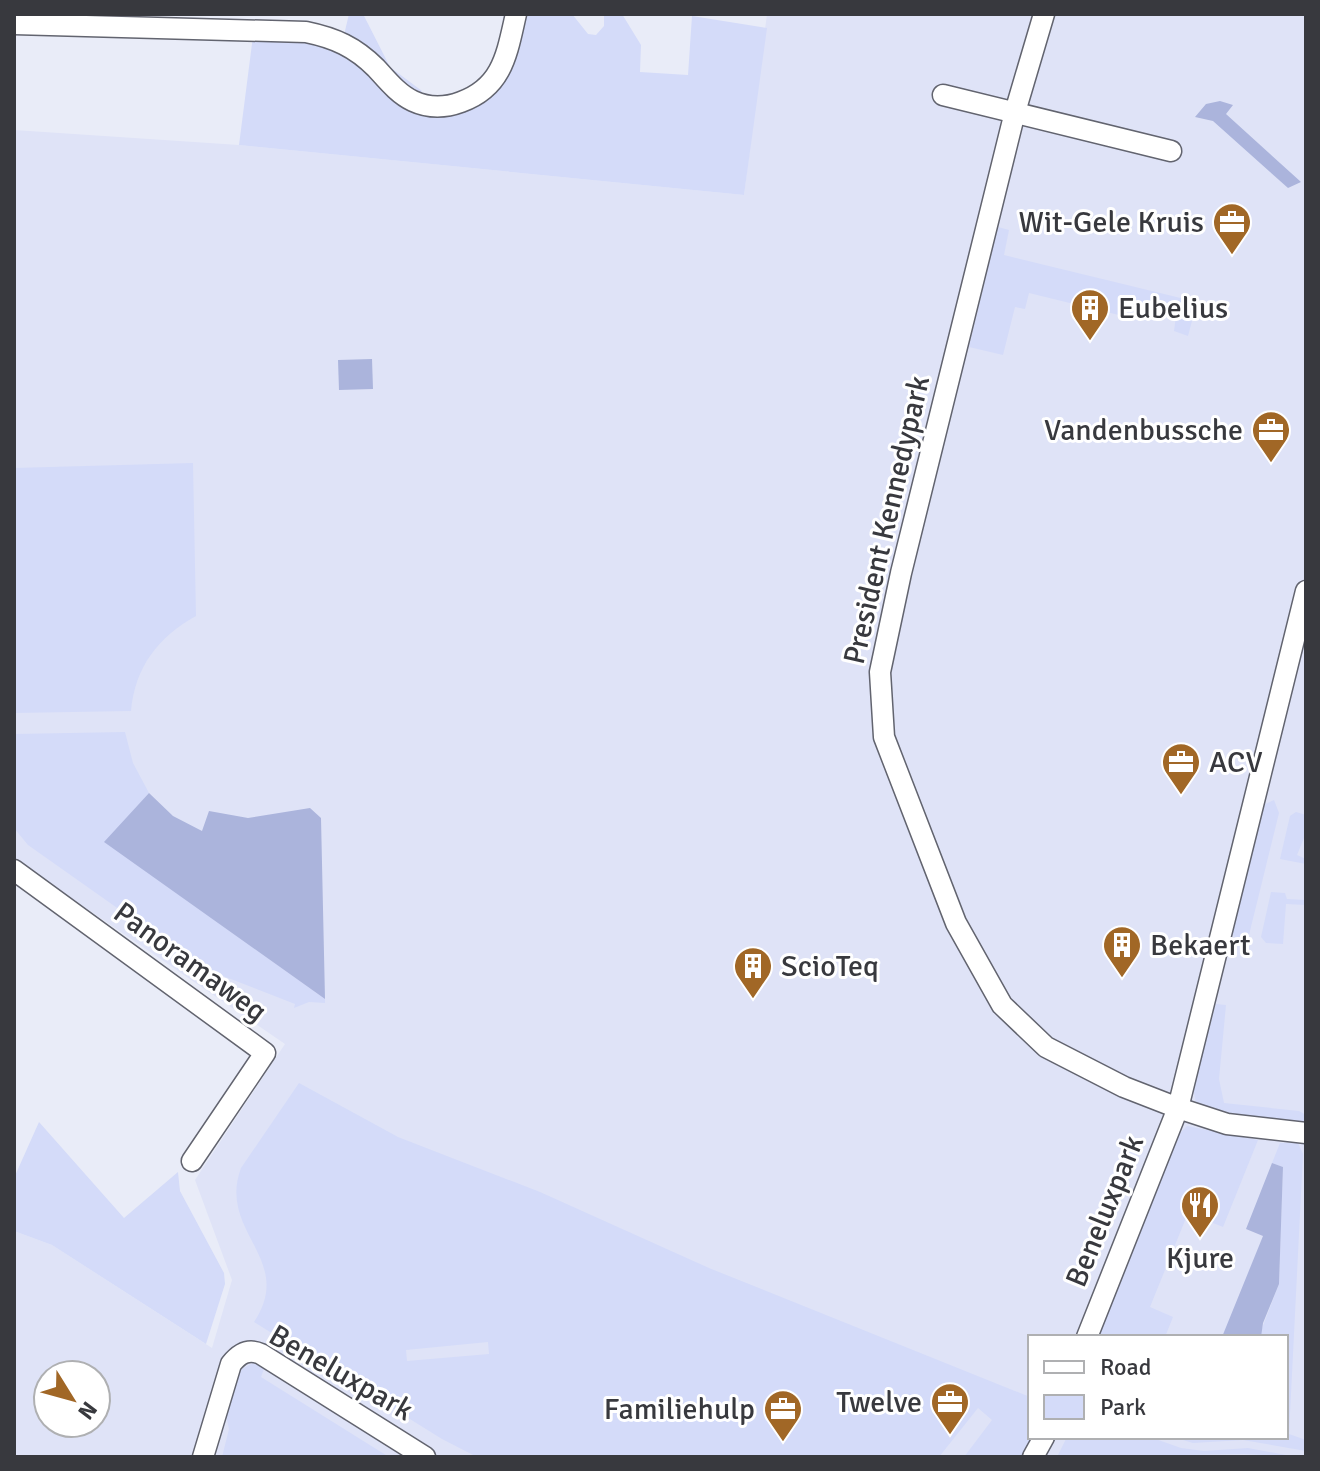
<svg xmlns="http://www.w3.org/2000/svg" width="1320" height="1471" font-family="Signika,sans-serif">
<style>
.built{fill:#dfe3f7;fill-rule:evenodd}
.green{fill:#d4dbf9;fill-rule:evenodd}
.water{fill:#abb4dc}
.lines{fill:none;stroke-linecap:round;stroke-linejoin:round}
.street-casing{stroke:#62646f;stroke-width:23}
.street{stroke:#fff;stroke-width:20}
.labels{text-anchor:middle;dominant-baseline:central;stroke-width:6;stroke-linejoin:round;paint-order:stroke}
.poi-label{font-size:30px;fill:#38393e;stroke:#fff;text-anchor:end}
.street-label{font-size:30px;fill:#38393e;stroke:#fff}
</style>
<rect width="100%" height="100%" fill="#e9ecf8"/>
<!-- built -->
<path class="built" d="M767 14H1306V1457H14V1231L52 1245 212 1348 232 1280 195 1180 285 1044 14 859V130L239 145 744 195ZM1030 1337H1286V1437H1030ZM48 1375H96V1423H48Z"/>
<!-- green -->
<g class="green">
<path d="M349 14H363L390 67 422 91 418 95 344 35Z"/>
<path d="M523 14H572L588 34 596 35 604 26V14H622L641 45 640 72 688 75 692 16 767 28 744 195 239 145 253 36 335 44 405 101 488 94Z"/>
<path d="M998 227 1009 230 1004 255 1197 302 1188 336 1174 331 1176 316 1134 306 1131 318 1029 293 1025 309 1015 307 1003 355 969 347Z"/>
<path d="M193 463 196 616C158 637 135 667 131 711L14 713V468Z"/>
<path d="M125 732 133 763 149 793 105 842 325 999V1003L309 1002 294 1008 295 1004 223 976 221 980 215 977 28 845 14 828V734Z"/>
<path d="M1274 800 1279 813 1249 935 1237 942 1232 932 1263 805Z"/>
<path d="M1296 812 1306 815V833L1297 855 1306 859V864L1280 859 1290 816Z"/>
<path d="M1271 892 1285 893 1287 899 1306 900V905L1286 904 1283 944 1266 943 1261 937Z"/>
<path d="M1216 1004 1226 1005 1219 1079 1224 1103 1299 1111 1306 1115V1123L1248 1118 1196 1103 1193 1088Z"/>
<path d="M299 1083 398 1137 540 1192 709 1268 1030 1397V1437H1035L1023 1457H964L992 1420 978 1408 939 1457H477L442 1439 254 1322C296 1259 217 1232 241 1168ZM488 1342 489 1354 407 1361 406 1350Z"/>
<path d="M39 1122 124 1218 178 1172 180 1191 224 1273 225 1284 206 1344 52 1245 14 1231V1178Z"/>
<path d="M1187 1126 1258 1140 1223 1227 1188 1213 1150 1307 1173 1317 1165 1337H1095L1177 1136Z"/>
<path d="M1280 1143H1298L1303 1154 1289 1434 1306 1440V1451L1243 1440 1193 1443 1173 1437H1286V1337H1261V1331L1279 1284 1283 1167 1272 1163Z"/>
<path d="M253 1363 265 1366 261 1377 389 1457H222L229 1429 225 1411 238 1371Z"/>
<path d="M1067 1437H1150L1181 1448 1204 1451 1248 1448 1297 1457 1244 1454 1057 1457Z"/>
</g>
<!-- water -->
<g class="water">
<path d="M1220 101 1233 105 1226 114 1301 182 1288 188 1213 121 1195 117 1206 104Z"/>
<path d="M372 359 373 389 339 390 338 360Z"/>
<path d="M149 793 173 816 202 831 209 811 248 818 310 808 321 818 325 999 104 842Z"/>
<path d="M1272 1163 1283 1167 1279 1284 1263 1323 1261 1337H1222L1263 1236 1246 1229Z"/>
</g>
<g class="lines">
<defs>
<g id="street">
<path d="M1044 14 1015 112 901 573 880 672 884 737 956 923 1002 1005 1046 1047 1124 1087 1178 1108 1227 1124 1306 1133"/>
<path d="M14 24 306 32C335 38 355 47 376 68 387 80 398 94 413 101 428 108 445 108 461 102 503 87 507 53 516 14"/>
<path d="M943 95 1171 151"/>
<path d="M14 870 265 1053 192 1161"/>
<path d="M1087 1337 1178 1108 1306 591"/>
<path d="M203 1457 231 1364C239 1354 248 1348 261 1354L425 1457"/>
<path d="M1033 1457 1044 1437"/>
</g>
</defs>
<!-- street casing -->
<use href="#street" class="street-casing"/>
<!-- street -->
<use href="#street" class="street"/>
</g>
<!-- icons -->
<defs>
<symbol id="office-pin" viewBox="-11 -11 22 30"><path d="M0 17L-7.5 6A9.5 9.5 0 1 1 7.5 6Z" fill="#a16726" stroke="#fff"/><path d="M-6-3h4V-5.5h4V-3h4V5H-6ZM-1-4.5V-3h2v-1.5ZM-6 0V1H6V0Z" fill="#fff"/></symbol>
<symbol id="building-pin" viewBox="-11 -11 22 30"><path d="M0 17L-7.5 6A9.5 9.5 0 1 1 7.5 6Z" fill="#a16726" stroke="#fff"/><path d="M-4-6H4V6H1V3H-1V6H-4ZM-2.5-4.3h1.7v1.8h-1.7ZM.8-4.3h1.7v1.8H.8ZM-2.5-1h1.7V.8h-1.7ZM.8-1h1.7V.8H.8Z" fill="#fff"/></symbol>
<symbol id="restaurant-pin" viewBox="-11 -11 22 30"><path d="M0 17L-7.5 6A9.5 9.5 0 1 1 7.5 6Z" fill="#a16726" stroke="#fff"/><path d="M-5-6h1v4h1v-4h1v4h1v-4h1v5L-1.5 .5V6h-2V.5L-5-1ZM5-6V6H3V1.5H1.5Q1.5-4 5-6Z" fill="#fff"/></symbol>
</defs>
<g fill-rule="evenodd">
<use href="#office-pin" x="1210" y="200" width="44" height="60"/>
<use href="#building-pin" x="1068" y="286" width="44" height="60"/>
<use href="#office-pin" x="1249" y="408" width="44" height="60"/>
<use href="#office-pin" x="1159" y="740" width="44" height="60"/>
<use href="#building-pin" x="1100" y="923" width="44" height="60"/>
<use href="#building-pin" x="731" y="944" width="44" height="60"/>
<use href="#restaurant-pin" x="1178" y="1183" width="44" height="60"/>
<use href="#office-pin" x="928" y="1380" width="44" height="60"/>
<use href="#office-pin" x="761" y="1387" width="44" height="60"/>
</g>
<g class="labels">
<!-- poi labels -->
<g class="poi-label">
<text x="1204" y="222">Wit-Gele Kruis</text>
<text x="1118" y="308" text-anchor="start">Eubelius</text>
<text x="1243" y="430">Vandenbussche</text>
<text x="1209" y="762" text-anchor="start">ACV</text>
<text x="1150" y="945" text-anchor="start">Bekaert</text>
<text x="781" y="966" text-anchor="start">ScioTeq</text>
<text x="1200" y="1258" text-anchor="middle">Kjure</text>
<text x="922" y="1402">Twelve</text>
<text x="755" y="1409">Familiehulp</text>
</g>
<!-- street labels -->
<g class="street-label">
<text transform="translate(887 520) rotate(-77)">President Kennedypark</text>
<text transform="translate(190 962) rotate(36)">Panoramaweg</text>
<text transform="translate(1105 1211) rotate(-68)">Beneluxpark</text>
<text transform="translate(341 1373) rotate(30)">Beneluxpark</text>
</g>
</g>
<!-- border -->
<rect width="1320" height="1471" fill="none" stroke="#38393e" stroke-width="32"/>
<!-- legend -->
<rect x="1028" y="1335" width="260" height="104" fill="#ffffff" stroke="#afb0b2" stroke-width="2"/>
<rect x="1044" y="1361" width="40" height="12" fill="#ffffff" stroke="#afb0b2" stroke-width="2"/>
<text x="1100" y="1375" font-size="24" fill="#38393e">Road</text>
<rect x="1044" y="1395" width="40" height="24" fill="#d4dbf9" stroke="#afb0b2" stroke-width="2"/>
<text x="1100" y="1415" font-size="24" fill="#38393e">Park</text>
<!-- north arrow -->
<g transform="translate(72 1399) rotate(127)"><circle r="38" fill="#ffffff" stroke="#afb0b2" stroke-width="2"/>
<path d="M0-6L14 30L0 20L-14 30Z" fill="#a16726"/>
<text y="-12" font-size="22" font-weight="bold" text-anchor="middle" fill="#38393e">N</text>
</g>
</svg>
